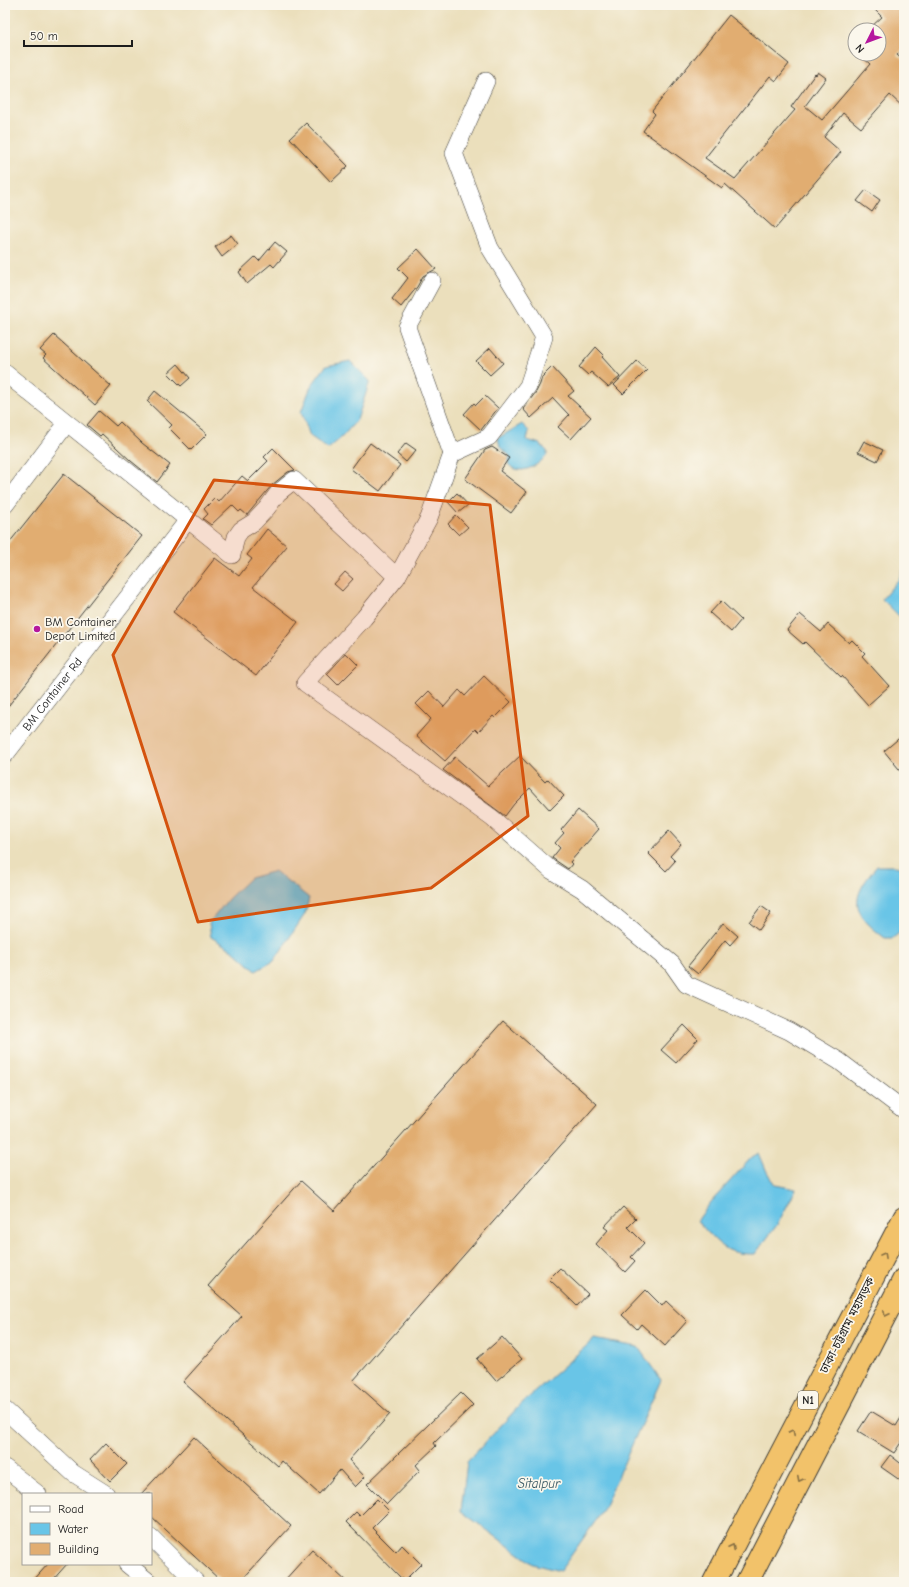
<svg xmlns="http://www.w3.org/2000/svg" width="909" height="1587" font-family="'Comic Neue','Noto Sans Bengali',sans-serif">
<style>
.water{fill:#69c5e7;stroke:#427082}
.building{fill:#e1ad71}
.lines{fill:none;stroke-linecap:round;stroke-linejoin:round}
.minor-casing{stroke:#3b3934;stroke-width:18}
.trunk-casing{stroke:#3b3934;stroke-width:24}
.minor{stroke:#fff;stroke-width:17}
.trunk{stroke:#f2c26a;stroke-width:22}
.oneway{stroke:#876f43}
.marked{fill:#d4530e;fill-opacity:0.2;stroke:#d4530e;stroke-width:3;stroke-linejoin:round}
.poi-dot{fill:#b5179e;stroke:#fbf7ec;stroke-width:1.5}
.labels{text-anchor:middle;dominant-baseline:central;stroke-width:3.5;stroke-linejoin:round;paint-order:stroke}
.shield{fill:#fbf7ec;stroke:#5f5e5a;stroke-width:1}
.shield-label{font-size:11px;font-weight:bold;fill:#1c1c1c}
.poi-label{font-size:12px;fill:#1c1c1c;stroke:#fbf7ec;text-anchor:start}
.street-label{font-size:12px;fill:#1c1c1c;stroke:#fbf7ec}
.water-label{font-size:13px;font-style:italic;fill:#375763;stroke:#fbf7ec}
</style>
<rect width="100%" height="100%" fill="#fbf7ec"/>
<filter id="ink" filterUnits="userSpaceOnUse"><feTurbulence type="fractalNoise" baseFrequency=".025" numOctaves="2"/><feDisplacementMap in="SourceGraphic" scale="8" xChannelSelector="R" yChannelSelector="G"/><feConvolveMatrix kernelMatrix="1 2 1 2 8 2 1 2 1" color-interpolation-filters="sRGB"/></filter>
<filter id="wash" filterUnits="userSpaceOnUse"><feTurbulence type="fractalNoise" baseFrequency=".012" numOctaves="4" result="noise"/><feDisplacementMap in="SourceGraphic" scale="16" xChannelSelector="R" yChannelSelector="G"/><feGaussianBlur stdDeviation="0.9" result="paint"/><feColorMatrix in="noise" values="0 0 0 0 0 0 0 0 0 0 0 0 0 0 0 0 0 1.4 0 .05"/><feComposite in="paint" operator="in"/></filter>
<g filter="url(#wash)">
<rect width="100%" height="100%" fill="#ebdfbc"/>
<!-- water -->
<g class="water">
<path d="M350 361 370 381 357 420 342 437 328 449 310 436 301 412 311 386 326 366Z"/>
<path d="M522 424 529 431 527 440 540 444 547 451V455C538 466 520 477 508 464L510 456 500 447 498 438Z"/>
<path d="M904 568V621L882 599 899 579Z"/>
<path d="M877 866H895L904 868V929L893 938H885C851 913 849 899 877 866Z"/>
<path d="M275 871 309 898 305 914 274 961 256 971 234 951 211 937 209 923 229 898 250 878Z"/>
<path d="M759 1153 767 1172 775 1185 796 1189 777 1225 755 1254C723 1255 718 1242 697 1221L711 1202 752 1157Z"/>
<path d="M594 1339 638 1347 661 1380 602 1512 560 1571 533 1564 461 1511 467 1462 520 1405Z"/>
</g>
<g id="blocks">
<!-- building -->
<g class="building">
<path d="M870 5H904V48L897 55 904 61V108L890 95 861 128 843 113 824 137 841 152 775 229 725 184 722 188 643 131 655 114 652 111 729 15 789 64 776 81 770 76 705 158 735 179 795 110 791 107 815 74 816 75 818 72 826 78 805 106 822 120 870 64 859 54H879V30L872 26 882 17Z"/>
<path d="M306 123 348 166 331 182 290 138Z"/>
<path d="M866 190 880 200 872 212 857 201Z"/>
<path d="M231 235 238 244 222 257 215 247Z"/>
<path d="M275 242 287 252 274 267 271 264 247 284 239 272 255 257 259 261Z"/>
<path d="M418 249 436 269 423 276 417 287 401 307 392 299 408 278 398 268Z"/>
<path d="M54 335 111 386 95 405 43 358 46 355 40 350Z"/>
<path d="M596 347 604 355 602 357 620 377 608 387 591 372 588 375 579 367Z"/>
<path d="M490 348 503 363 490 375 476 361Z"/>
<path d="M637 361 647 370 623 394 614 385Z"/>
<path d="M178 364 190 378 181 386 168 373Z"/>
<path d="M552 367 574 391 568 396 591 417 571 439 558 427 569 415 553 398 531 418 523 409 536 392 540 384 542 377Z"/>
<path d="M155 391 207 434 191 450 169 428 172 425 147 401Z"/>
<path d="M485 396 498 408 481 430 464 414 474 403 476 405Z"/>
<path d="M99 411 116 426 120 422 142 443 170 465 157 482 131 461 102 434 100 436 87 425Z"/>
<path d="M864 441 883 450 877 461 858 452Z"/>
<path d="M370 443 400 465 380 491 351 469Z"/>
<path d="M406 443 416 450 406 462 397 454Z"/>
<path d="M492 447 509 458 500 471 527 492 511 513 465 479 485 450Z"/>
<path d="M273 448 295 470 288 472 272 485 247 515 241 510 239 512 232 505 211 525 203 519 208 514 204 509 215 498 219 502 242 476 248 481 268 461 264 457Z"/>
<path d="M64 474 142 536 5 710V548Z"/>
<path d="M457 493 468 505 458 513 448 502Z"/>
<path d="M456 515 468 527 459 535 448 524Z"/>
<path d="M267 529 287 546 253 587 298 622 256 676 173 612 215 558 239 576 252 559 247 555Z"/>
<path d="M345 572 353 579 342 591 334 584Z"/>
<path d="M721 601 741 620 731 632 710 613Z"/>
<path d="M800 614 821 632 828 624 849 643 852 640 865 653 862 656 889 686 868 705 842 676 841 677 805 642 803 644 787 630Z"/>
<path d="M346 653 358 665 338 685 327 674Z"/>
<path d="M484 676 511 702 495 718 493 716 478 732 475 729 445 761 416 736 431 719 416 704 429 691 444 707 459 690 465 696Z"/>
<path d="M904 734V775L884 751Z"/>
<path d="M520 756 545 782 548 779 564 796 550 810 530 788 514 804 505 816 443 770 455 757 488 786Z"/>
<path d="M578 810 599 829 570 862 572 864 568 869 552 858 560 848 555 843 564 833 561 830Z"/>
<path d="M669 831 681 844 670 856 675 861 666 871 648 853Z"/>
<path d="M761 906 771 913 759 930 749 922Z"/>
<path d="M723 923 738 936 730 945 725 940 698 974 688 966Z"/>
<path d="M503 1021 597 1104 353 1381 390 1414 349 1460 365 1477 355 1487 340 1470 319 1494 282 1461 278 1466 183 1382 242 1316 208 1286 301 1181 334 1211Z"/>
<path d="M684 1025 698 1039 676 1063 661 1050Z"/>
<path d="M623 1207 636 1219 628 1227 644 1243 631 1257 635 1261 625 1272 596 1244 608 1230 604 1227Z"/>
<path d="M560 1268 588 1294 577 1306 549 1279Z"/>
<path d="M646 1290 662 1306 666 1301 687 1321 665 1346 641 1324 637 1329 622 1315Z"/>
<path d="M502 1337 522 1359 496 1381 477 1359Z"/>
<path d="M461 1393 473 1405 434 1443 436 1446 416 1465 420 1470 387 1504 367 1484Z"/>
<path d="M871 1411 896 1426 904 1413V1438L894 1453 858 1431Z"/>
<path d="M194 1437 291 1526 240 1582H222L151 1516V1494H141Z"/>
<path d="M106 1443 127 1464 110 1481 90 1460Z"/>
<path d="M890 1455 904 1466V1483L881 1467Z"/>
<path d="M377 1499 389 1511 372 1528 396 1552 402 1545 421 1564 404 1581 346 1522 356 1512 360 1516Z"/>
<path d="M312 1550 347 1582H283Z"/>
<path d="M48 1564H67L51 1582H32Z"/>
</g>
</g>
</g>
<g filter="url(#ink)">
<use href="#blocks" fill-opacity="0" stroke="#3b3934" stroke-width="1"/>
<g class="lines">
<defs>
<g id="minor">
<path d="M432 281 407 327 452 454 489 437 528 386 544 337 490 248 454 153 486 81"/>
<path d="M5 373 232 555 236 537 241 530 254 522 267 508 278 493 294 480 397 577 364 618 305 683 492 818 551 870 582 889 672 964 686 984 789 1031 839 1061 904 1110"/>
<path d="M5 505 61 431"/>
<path d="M397 577 429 518 452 454"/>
<path id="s1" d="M5 755 188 520"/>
<path d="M5 1410 73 1473 106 1494"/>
<path d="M5 1468 38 1494"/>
<path d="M151 1537 196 1582"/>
<path d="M127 1564 149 1582"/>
</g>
<g id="trunk">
<path d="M714 1582 904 1218"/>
<path d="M747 1582 904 1279"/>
</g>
</defs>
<!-- minor casing -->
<use href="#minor" class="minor-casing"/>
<!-- trunk casing -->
<use href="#trunk" class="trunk-casing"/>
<!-- minor -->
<use href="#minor" class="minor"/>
<!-- trunk -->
<use href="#trunk" class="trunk"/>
</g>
<!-- one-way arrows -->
<defs><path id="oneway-chevron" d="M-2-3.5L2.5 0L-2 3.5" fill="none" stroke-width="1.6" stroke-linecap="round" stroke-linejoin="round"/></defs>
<g class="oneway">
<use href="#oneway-chevron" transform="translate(884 1255) rotate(-61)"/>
<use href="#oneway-chevron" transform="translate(886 1314) rotate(117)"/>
<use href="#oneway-chevron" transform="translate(792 1432) rotate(-63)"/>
<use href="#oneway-chevron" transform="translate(800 1479) rotate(117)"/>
<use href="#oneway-chevron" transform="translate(732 1547) rotate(-63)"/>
</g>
</g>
<!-- marked area -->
<path class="marked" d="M214 480 490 505 528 816 431 888 198 922 113 655Z"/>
<!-- markers -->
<circle class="poi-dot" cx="37" cy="629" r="4"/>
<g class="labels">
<!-- shield labels -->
<rect class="shield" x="798" y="1391" width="20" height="18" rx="3"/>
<g class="shield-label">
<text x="808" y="1400">N1</text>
</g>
<!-- poi labels -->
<g class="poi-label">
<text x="45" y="622">BM Container<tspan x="45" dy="14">Depot Limited</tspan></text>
</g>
<!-- street labels -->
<g class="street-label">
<text stroke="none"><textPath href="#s1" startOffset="77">BM Container Rd</textPath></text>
<text transform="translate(847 1325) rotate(-63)">ঢাকা-চট্টগ্রাম মহাসড়ক</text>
</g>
<!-- water labels -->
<g class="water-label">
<text x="539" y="1483">Sitalpur</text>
</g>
</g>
<!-- margin -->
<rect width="909" height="1587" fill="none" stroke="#fbf7ec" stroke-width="20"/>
<!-- legend -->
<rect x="22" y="1493" width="130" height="72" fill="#fbf7ec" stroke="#a29f99"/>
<rect x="30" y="1506" width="20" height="6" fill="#ffffff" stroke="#a29f99"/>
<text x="58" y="1513" font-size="12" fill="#1c1c1c">Road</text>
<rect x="30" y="1523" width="20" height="12" fill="#69c5e7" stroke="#a29f99"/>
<text x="58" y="1533" font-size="12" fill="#1c1c1c">Water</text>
<rect x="30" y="1543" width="20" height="12" fill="#e1ad71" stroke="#a29f99"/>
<text x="58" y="1553" font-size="12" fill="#1c1c1c">Building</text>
<!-- north arrow -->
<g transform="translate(867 42) rotate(228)"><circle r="19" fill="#fbf7ec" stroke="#a29f99"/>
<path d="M0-3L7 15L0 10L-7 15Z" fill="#b5179e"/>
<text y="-6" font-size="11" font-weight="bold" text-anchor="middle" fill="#1c1c1c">N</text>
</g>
<!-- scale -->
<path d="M24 40v6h108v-6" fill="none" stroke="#1c1c1c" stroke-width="2"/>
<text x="30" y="40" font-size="12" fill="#1c1c1c" stroke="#fbf7ec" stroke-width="3" paint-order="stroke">50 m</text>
</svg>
